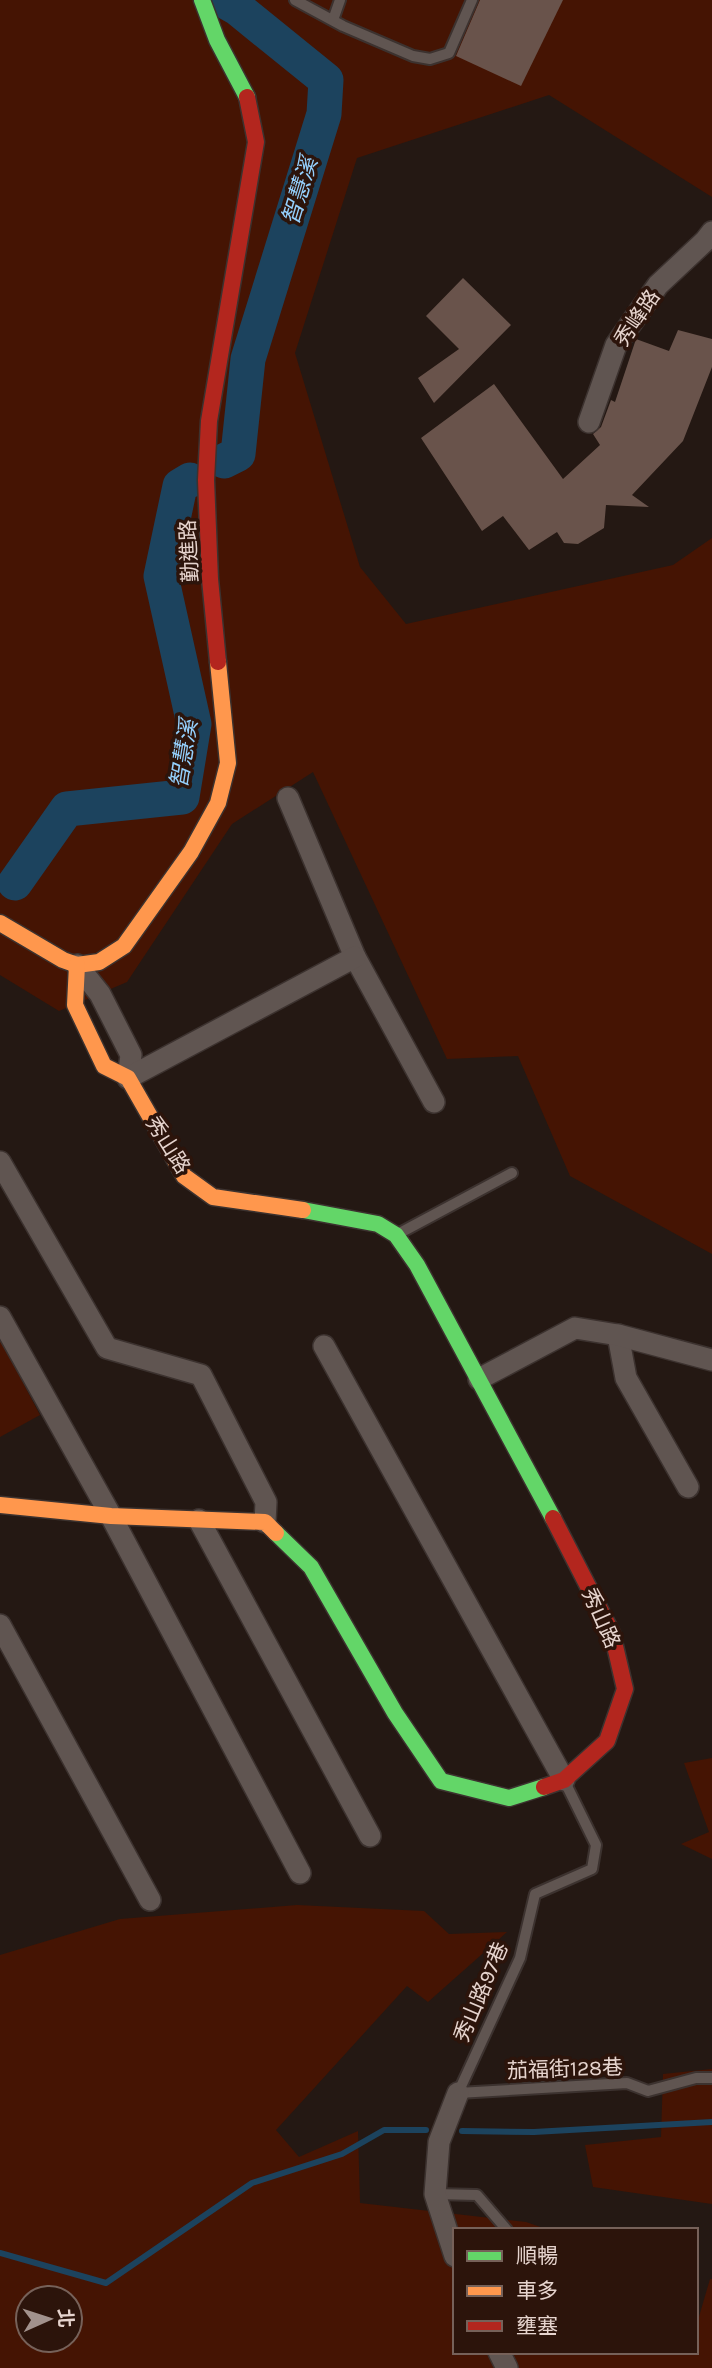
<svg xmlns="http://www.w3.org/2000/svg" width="712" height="2368" font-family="Karla,'Noto Sans TC',sans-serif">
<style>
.green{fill:#451403;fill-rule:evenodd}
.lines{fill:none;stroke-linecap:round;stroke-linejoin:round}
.stream{stroke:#1c435e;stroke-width:6}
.river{stroke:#1c435e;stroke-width:35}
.building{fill:#69534b}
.lane-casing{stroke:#3c322f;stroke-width:14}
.street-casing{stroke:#3c322f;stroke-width:24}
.fast-casing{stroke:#3c322f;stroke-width:19}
.slow-casing{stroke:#3c322f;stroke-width:19}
.jam-casing{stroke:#3c322f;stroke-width:19}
.lane{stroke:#605551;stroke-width:10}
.street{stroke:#605551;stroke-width:21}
.fast{stroke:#63d668;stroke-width:16}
.slow{stroke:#ff974d;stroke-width:16}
.jam{stroke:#b3261e;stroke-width:16}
.labels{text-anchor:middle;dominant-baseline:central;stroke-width:7;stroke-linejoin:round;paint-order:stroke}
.street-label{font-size:21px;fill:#e6d4ce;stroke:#2c140b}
.water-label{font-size:23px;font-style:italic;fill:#94d0fd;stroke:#2c140b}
</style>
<rect width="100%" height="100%" fill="#241813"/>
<!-- green -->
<g class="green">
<path d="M0 0H712V197L549 95 357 158 295 353 360 567 406 624 673 565 712 538V1254L570 1176 518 1056 447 1059 313 772 232 824 127 982 59 1011 0 975Z"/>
<path d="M0 1339 40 1415 0 1437Z"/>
<path d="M712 1758V1859L681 1844 709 1832 684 1763Z"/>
<path d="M297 1905 424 1911 449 1934 507 1932 428 2002 407 1986 276 2130 299 2157 358 2131 360 2203 526 2222 549 2230H455V2352H696V2327L710 2279H712V2368H0V1955L120 1919ZM28 2298H70V2340H28Z"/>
<path d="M712 2069V2204L593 2187 585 2145 661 2137 663 2074Z"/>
</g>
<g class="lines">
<!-- stream -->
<g class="stream">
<path d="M462 2131 534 2132 712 2122"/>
<path d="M0 2253 106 2283 252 2183 342 2154 384 2130H426"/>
</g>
<!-- river -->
<g class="river">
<path d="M223 0 237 8 326 80 324 114 248 359 238 454 224 461"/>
<path d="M15 883 67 809 182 797 194 724 161 576 180 486 190 480"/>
</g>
</g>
<!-- building -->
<g class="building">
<path d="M480 0H563L521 86 456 56Z"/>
<path d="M463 278 511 325 434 403 418 378 459 349 426 316Z"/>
<path d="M678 330 712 339V367L683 441 632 495 649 507 606 505 604 528 578 544 564 543 557 532 529 550 503 516 482 531 421 438 494 384 563 479 600 445 593 434 601 427 611 400 615 402 636 339 669 351Z"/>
</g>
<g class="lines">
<defs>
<g id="lane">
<path d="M295 0 343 26 413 56 430 59 449 53 472 0"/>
<path d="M333 20 340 0"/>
<path d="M398 1234 512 1173"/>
<path d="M565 1782 596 1845 592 1869 535 1894 520 1958 458 2093 627 2083 648 2091 696 2078H712"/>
<path d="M435 2194 477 2195 507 2230"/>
</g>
<g id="street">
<path d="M589 422 616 345 658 285 705 241 712 232"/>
<path d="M288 798 355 957 434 1102"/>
<path d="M77 965 100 994 131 1055 128 1078"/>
<path d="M128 1078 355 957"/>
<path d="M0 1162 107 1348 201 1375 266 1502 265 1522"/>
<path d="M0 1317 111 1516 300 1873"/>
<path d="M618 1335 626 1378 688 1487"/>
<path d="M324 1346 564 1780"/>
<path d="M479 1379 575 1328 618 1335 712 1360"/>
<path d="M199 1520 370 1836"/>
<path d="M0 1625 150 1900"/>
<path d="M455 2256 435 2194 439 2142 458 2093"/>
<path d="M499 2352 507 2368"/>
</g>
<g id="fast">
<path d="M202 0 217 40 247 97"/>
<path d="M303 1210 378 1224 396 1235 417 1265 553 1518"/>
<path d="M276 1533 311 1567 395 1713 441 1781 509 1798 544 1787"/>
</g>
<g id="slow">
<path d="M0 923 63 960 77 965 99 962 124 946 191 852 218 803 228 763 218 662"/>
<path d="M77 965 75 1005 104 1066 128 1078 184 1176 213 1197 303 1210"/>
<path d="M0 1505 111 1516 265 1522 276 1533"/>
</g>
<g id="jam">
<path d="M218 662 210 579 206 480 209 421 256 142 247 97"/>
<path d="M544 1787 564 1780 607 1741 625 1689 612 1633 553 1518"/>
</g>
</defs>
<!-- lane casing -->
<use href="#lane" class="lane-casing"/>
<!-- street casing -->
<use href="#street" class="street-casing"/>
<!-- fast casing -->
<use href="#fast" class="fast-casing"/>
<!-- slow casing -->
<use href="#slow" class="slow-casing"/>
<!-- jam casing -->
<use href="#jam" class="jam-casing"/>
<!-- lane -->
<use href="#lane" class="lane"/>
<!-- street -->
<use href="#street" class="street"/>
<!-- fast -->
<use href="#fast" class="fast"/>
<!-- slow -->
<use href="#slow" class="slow"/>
<!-- jam -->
<use href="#jam" class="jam"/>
</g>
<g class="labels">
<!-- street labels -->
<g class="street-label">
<text transform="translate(637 318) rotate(-56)">秀峰路</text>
<text transform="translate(189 551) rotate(-93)">勤進路</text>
<text transform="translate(168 1145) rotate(58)">秀山路</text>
<text transform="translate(601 1618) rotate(66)">秀山路</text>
<text transform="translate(481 1992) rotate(-67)">秀山路97巷</text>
<text transform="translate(565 2069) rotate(-2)">茄福街128巷</text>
</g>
<!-- water labels -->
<g class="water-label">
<text transform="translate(300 191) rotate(-73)">智慧溪</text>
<text transform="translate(184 754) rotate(-81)">智慧溪</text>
</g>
</g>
<!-- legend -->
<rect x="453" y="2228" width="245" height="126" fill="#2c140b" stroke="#766159" stroke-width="2"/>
<rect x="467" y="2251" width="35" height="10" fill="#63d668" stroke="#766159" stroke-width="2"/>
<text x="516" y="2263" font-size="21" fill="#e6d4ce">順暢</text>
<rect x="467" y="2286" width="35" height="10" fill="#ff974d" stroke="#766159" stroke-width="2"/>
<text x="516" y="2298" font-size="21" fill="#e6d4ce">車多</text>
<rect x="467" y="2321" width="35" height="10" fill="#b3261e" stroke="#766159" stroke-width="2"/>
<text x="516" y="2333" font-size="21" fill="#e6d4ce">壅塞</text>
<!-- north arrow -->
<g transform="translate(49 2319) rotate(87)"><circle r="33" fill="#2c140b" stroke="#766159" stroke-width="2"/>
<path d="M0-5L12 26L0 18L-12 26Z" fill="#a2928d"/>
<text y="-10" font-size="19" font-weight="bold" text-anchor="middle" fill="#e6d4ce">北</text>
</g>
</svg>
